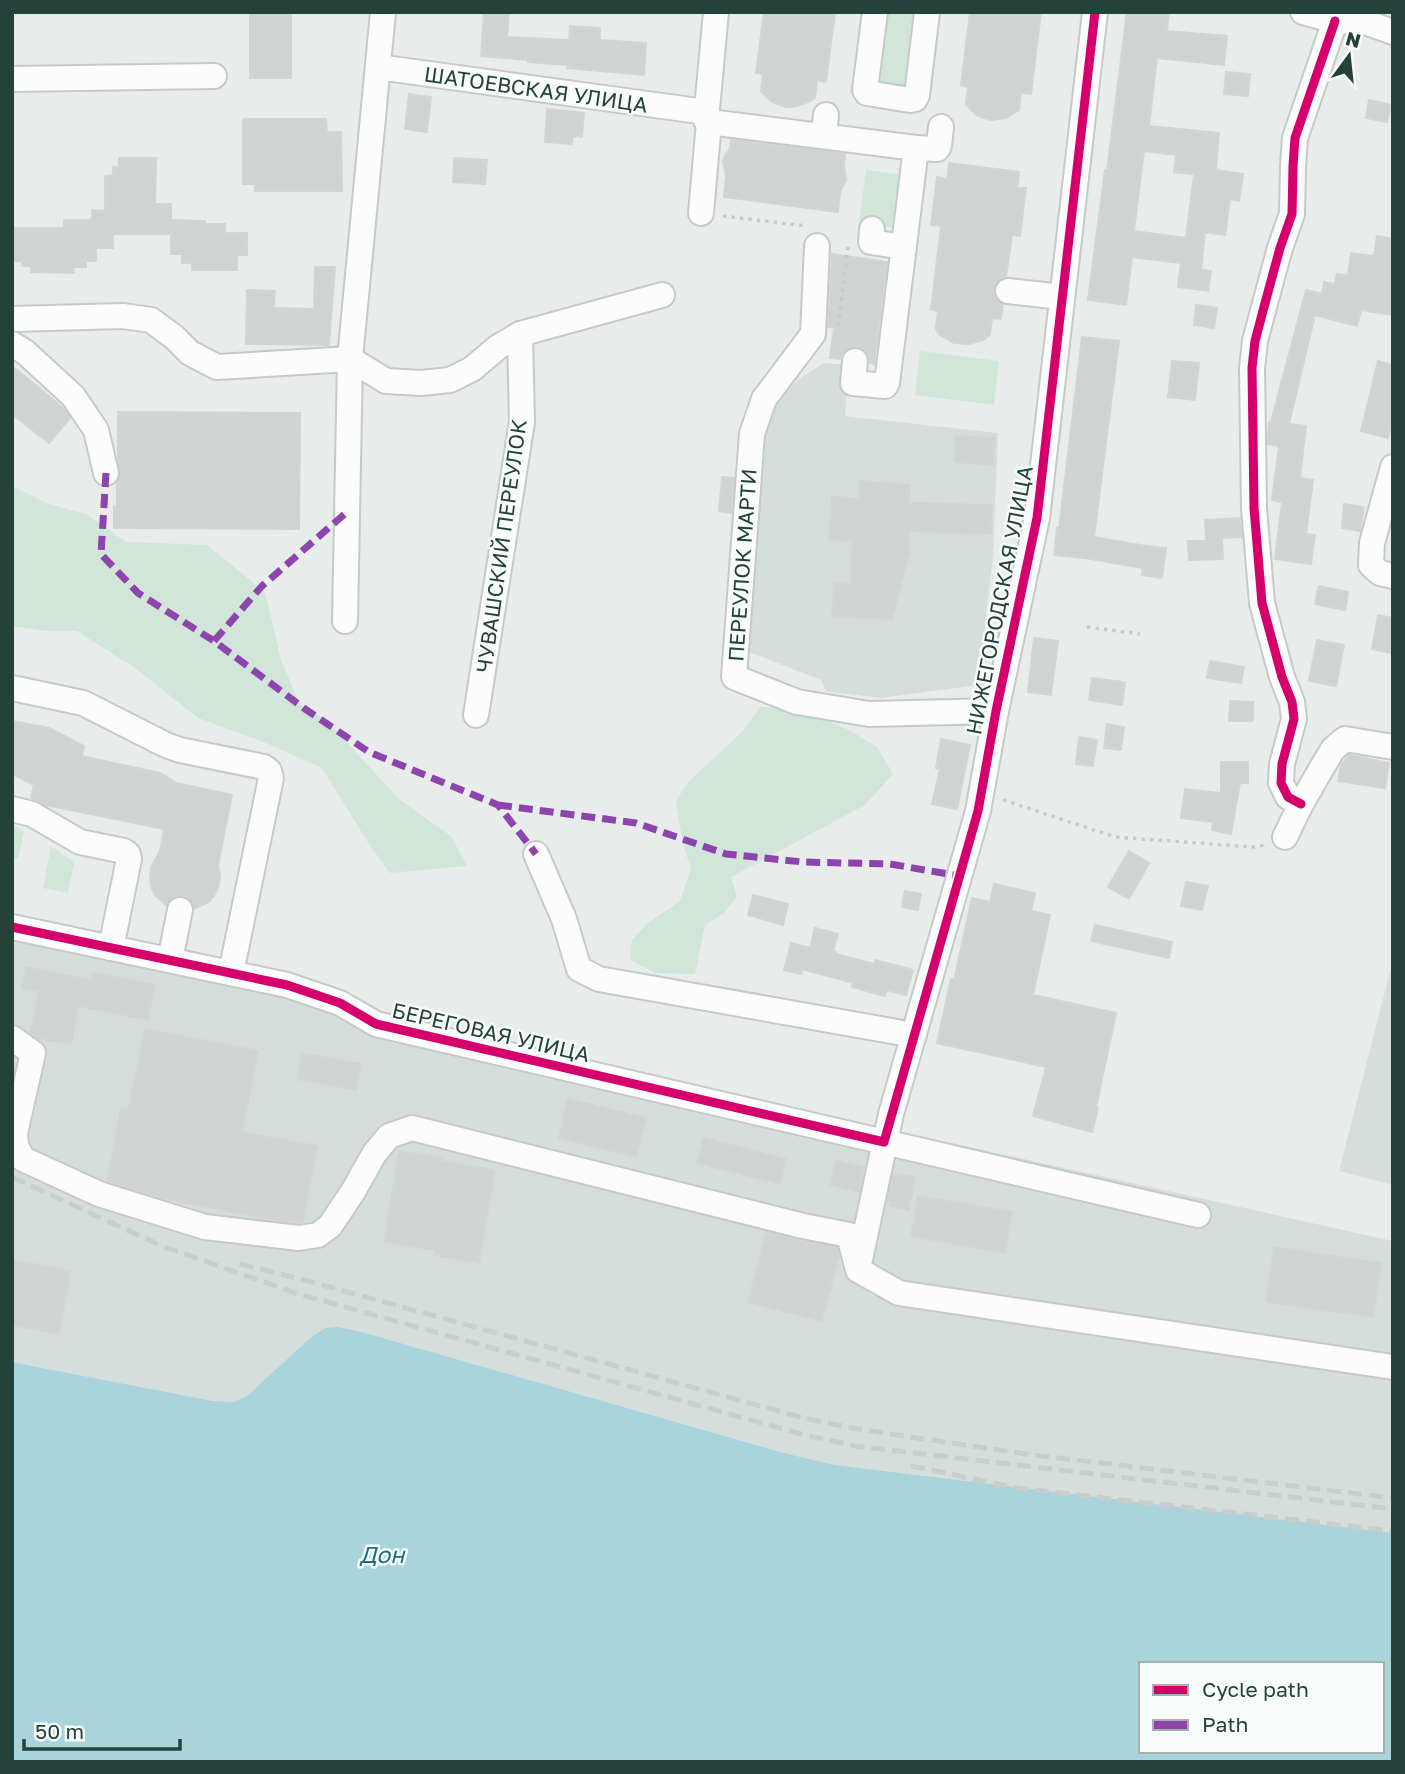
<svg xmlns="http://www.w3.org/2000/svg" width="1405" height="1774" font-family="'Golos Text',sans-serif">
<style>
.built{fill:#d6dedb}
.green{fill:#d1e6d8}
.water{fill:#a9d4db;fill-rule:evenodd}
.building{fill:#cfd4d2;stroke:#d1d6d4;stroke-width:2;fill-rule:evenodd}
.lines{fill:none;stroke-linecap:round;stroke-linejoin:round}
.minor-casing{stroke:#c5cac8;stroke-width:28}
.path{stroke:#c3ccca;stroke-width:3.5;stroke-dasharray:3.5 5;stroke-linecap:butt}
.minor{stroke:#fcfcfc;stroke-width:24}
.rail{stroke:#c9cdcc;stroke-width:5;stroke-dasharray:14 7;stroke-linecap:butt}
.quiet{stroke:#8e44ad;stroke-width:7;stroke-dasharray:14 7;stroke-linecap:butt}
.cycleway-casing{stroke:#f7fbf9;stroke-width:13}
.cycleway{stroke:#d6006c;stroke-width:9}
.labels{text-anchor:middle;dominant-baseline:central;stroke-width:5;stroke-linejoin:round;paint-order:stroke}
.street-label{font-size:21px;fill:#24423a;stroke:#f7fbf9}
.water-label{font-size:23px;font-style:italic;fill:#1c6f80;stroke:#f7fbf9}
</style>
<rect width="100%" height="100%" fill="#e8edeb"/>
<!-- built -->
<g class="built">
<path d="M824 363 849 365 845 416 998 433 993 556 978 685 880 698 826 691 821 680 749 652 760 436 771 408 799 379Z"/>
<path d="M12 936 66 946 1393 1241V1533L835 1465 784 1453 362 1332 311 1337 247 1396 234 1402 213 1401 12 1362Z"/>
<path d="M1393 960V1185L1339 1171Z"/>
</g>
<!-- green -->
<g class="green">
<path d="M881 12H920L907 88 876 86Z"/>
<path d="M866 170 904 175 897 228 859 223Z"/>
<path d="M920 351 999 361 994 405 915 395Z"/>
<path d="M12 486 49 504 86 514 126 542 207 545 265 592 281 660 300 705 326 720 399 799 451 836 467 866 390 873 369 844 322 768 266 743 198 718 135 668 77 631H45L12 626Z"/>
<path d="M760 707H795L849 730 877 747 893 774 865 805 731 877 737 897 723 914 705 925 695 974 655 973 630 960 632 940 648 923 680 901 691 869 683 844 676 801 688 782 743 731Z"/>
<path d="M12 824 24 832 18 858 12 857Z"/>
<path d="M51 846 74 862 68 893 43 888Z"/>
</g>
<!-- water -->
<path class="water" d="M337 1327 362 1332 784 1453 835 1465 1393 1533V1762H12V1362L213 1401 234 1402 247 1396 311 1337 326 1328ZM1141 1664H1382V1751H1141Z"/>
<!-- building -->
<g class="building">
<rect x="250" y="12" width="41" height="66"/>
<path d="M484 12H509L507 37 569 40 570 26 600 28V40L646 43 644 75 567 68 568 65 528 62V60L481 56Z"/>
<path d="M764 12H835L826 82 817 80 815 98 808 102 794 107H786L772 102 761 91 763 74 756 73Z"/>
<path d="M970 12H1041L1031 94 1021 93 1019 110 1006 118 991 120 984 118 976 115 966 104 968 87 961 85Z"/>
<path d="M1127 12H1169L1167 31 1227 36 1224 65 1157 58 1149 126 1219 133 1216 170 1243 174 1239 201 1230 199 1225 235 1205 232 1201 270 1211 271 1208 291 1178 287 1181 263 1132 257 1126 305 1088 300 1105 170H1107ZM1144 151 1176 155 1174 172 1194 174 1186 238 1134 231Z"/>
<path d="M1226 72 1250 74 1248 96 1224 94Z"/>
<path d="M409 94 431 97 427 132 405 129Z"/>
<path d="M1369 100 1391 105 1387 122 1366 118Z"/>
<path d="M547 109 584 113 582 137 573 136 572 144 545 142Z"/>
<path d="M243 119H326L327 132H341L342 191H255V184H243Z"/>
<path d="M731 140 845 154 844 166 846 180 840 192 838 212 724 197 726 176 723 162 725 155 730 149Z"/>
<path d="M119 158H156L155 204H171V234H113V248H96V261H86V267H73L74 273 31 272V266H22V261H13L12 228H64V220H92V210L105 211V176L113 175V167H119Z"/>
<path d="M454 158 487 160 485 184 453 182Z"/>
<path d="M949 163 1019 172 1017 188H1026L1020 236 1012 235 1006 277 1001 278 996 282 993 289 995 298 1003 304 1001 319 992 318 990 335 983 340 969 344 954 343 940 335 936 329 938 311 931 310 941 226 931 225 937 177 947 179Z"/>
<path d="M171 220 205 221V224H225V233H247V255H237V270H192V263H182V254H171Z"/>
<path d="M1377 236 1393 239V315L1361 310 1357 326 1315 315 1289 424 1306 426 1300 478 1313 480 1306 534 1315 535 1311 564 1275 559 1282 502 1272 500 1279 446 1268 444V436L1269 422H1271L1306 290 1322 294 1324 282 1335 284 1337 274 1348 276 1351 253 1374 256Z"/>
<path d="M832 254 887 262 874 364 870 363 869 355 864 349 857 346 848 348 843 353 840 359 830 358 834 328 828 327Z"/>
<path d="M315 267H335L329 345 246 344 247 290 275 291 274 308 314 309Z"/>
<path d="M1196 305 1217 308 1214 328 1194 325Z"/>
<path d="M1082 337 1119 341 1094 537 1146 546 1166 548 1162 578 1142 575 1143 568 1085 558 1054 555 1057 528 1059 529Z"/>
<path d="M1172 361 1199 363 1195 400 1168 397Z"/>
<path d="M1378 361 1393 365V420L1388 438 1361 431Z"/>
<path d="M12 366 62 407 70 418 49 443 12 414Z"/>
<path d="M118 412 300 413 299 529 114 528V506L117 507V483L120 477 118 458Z"/>
<path d="M956 436 995 438 993 465 954 462Z"/>
<path d="M722 477 734 478 731 513 719 511Z"/>
<path d="M860 481 910 485V503L992 505 991 534 909 531V552L892 619 832 617 834 582 850 583 853 541 829 539 832 496 859 499Z"/>
<path d="M1344 504 1364 507 1360 531 1342 528Z"/>
<path d="M1240 518 1241 537 1222 538 1223 559 1189 560 1188 541H1206L1205 520Z"/>
<path d="M1319 586 1348 592 1345 610 1315 604Z"/>
<path d="M1378 615 1393 618V640L1390 653 1372 649Z"/>
<path d="M1034 638 1058 641 1051 695 1028 692Z"/>
<path d="M1317 640 1344 645 1336 686 1309 681Z"/>
<path d="M1210 661 1244 667 1241 683 1207 678Z"/>
<path d="M1092 678 1125 682 1122 705 1089 700Z"/>
<path d="M1230 701 1253 702V721H1229Z"/>
<path d="M12 721 49 728 84 746 82 756 160 773 177 783 232 795 218 865 220 875 219 885 215 894 209 902 194 909 190 899 184 896H175L169 900 166 905 156 896 151 887 150 877 151 867 160 851 164 829 46 805 31 798 34 785 12 774Z"/>
<path d="M1107 724 1124 727 1121 750 1104 748Z"/>
<path d="M1079 737 1097 740 1093 766 1076 764Z"/>
<path d="M941 739 970 745 957 809 932 804 940 769 936 768Z"/>
<path d="M1349 755 1389 763 1385 788 1338 781 1341 765Z"/>
<path d="M1221 762H1248V783H1240L1231 834 1212 830 1213 822 1181 818 1185 789 1221 793Z"/>
<path d="M1129 851 1149 863 1129 899 1108 887Z"/>
<path d="M1186 882 1208 886 1202 910 1181 906Z"/>
<path d="M994 884 1035 893 1031 911 1050 915 1033 995 1116 1013 1096 1108H1098L1092 1132 1033 1116 1046 1067 937 1043 951 979 954 980 972 898 990 902Z"/>
<path d="M905 891 921 894 918 910 902 907Z"/>
<path d="M753 895 788 904 783 925 748 915Z"/>
<path d="M1095 925 1172 942 1169 958 1091 941Z"/>
<path d="M815 928 838 934 833 951 836 952V954L874 964 875 960 913 970 906 995 887 990 885 996 852 987 853 983 802 969 801 974 784 970 791 943 810 948Z"/>
<path d="M26 967 91 980 93 972 155 985 148 1020 78 1006 71 1044 37 1038 30 1033 39 991 22 988Z"/>
<path d="M145 1029 258 1051 242 1132 317 1146 303 1222 282 1221 164 1199 107 1181 121 1109 128 1110Z"/>
<path d="M302 1053 361 1064 356 1090 297 1079Z"/>
<path d="M568 1099 646 1118 636 1157 559 1138Z"/>
<path d="M704 1138 786 1159 780 1184 697 1163Z"/>
<path d="M399 1151 442 1158V1161L495 1170 479 1263 434 1255 435 1250 384 1242Z"/>
<path d="M836 1160 864 1167 859 1192 830 1185Z"/>
<path d="M897 1174 915 1177 909 1210 891 1206 892 1201 888 1200 893 1175 897 1176Z"/>
<path d="M918 1196 1012 1212 1005 1253 911 1236Z"/>
<path d="M766 1232 837 1248 839 1255 822 1321 748 1302Z"/>
<path d="M1274 1247 1381 1263 1373 1317 1266 1302Z"/>
<path d="M12 1260 71 1271 59 1334 12 1325Z"/>
</g>
<g class="lines">
<defs>
<g id="minor">
<path d="M716 12 706 120 709 122 916 148 887 383 885 386 853 383 855 361"/>
<path d="M875 12 865 90 867 93 910 100 915 99 917 95 927 12"/>
<path d="M1303 12 1335 21 1365 22 1393 32"/>
<path d="M378 67 706 112"/>
<path d="M12 79 214 76"/>
<path d="M824 136 826 115"/>
<path d="M916 148 937 149 939 146 941 127"/>
<path d="M701 213 709 122"/>
<path d="M872 229 871 242 904 247"/>
<path d="M817 246 813 334 764 399 752 434 734 677 797 702 869 714 996 711"/>
<path d="M1008 291 1062 297"/>
<path d="M12 319 123 316 151 320 174 337 190 353 217 367 350 359"/>
<path d="M12 344 25 352 73 396 96 430 106 473"/>
<path d="M350 359 386 381 421 383 450 380 472 369 498 347 520 334 662 295"/>
<path d="M1393 467 1372 543 1371 565 1380 573 1393 576"/>
<path d="M345 621 350 359 383 12"/>
<path d="M12 688 83 703 166 745 180 750 264 767 269 771 271 778 231 973"/>
<path d="M476 715 522 422 520 334"/>
<path d="M1301 804 1288 797 1281 783 1282 764 1294 719 1292 702 1282 677 1262 603 1254 508 1252 368 1255 341 1264 307 1280 248 1292 214 1293 166 1295 138 1335 21"/>
<path d="M12 809 32 814 80 842 124 851 128 854 129 859 111 948"/>
<path d="M1285 837 1301 804 1320 771 1333 749 1345 739 1393 747"/>
<path d="M536 854 564 919 579 969 599 979 914 1035"/>
<path d="M12 927 287 985 340 1003 376 1024 1198 1215"/>
<path d="M170 960 180 910"/>
<path d="M12 1038 33 1053 15 1133 16 1146 23 1159 99 1194 205 1227 299 1238 318 1235 330 1226 354 1190 374 1154 389 1136 412 1128 803 1226 849 1235 858 1270 899 1293 1393 1367"/>
<path d="M859 1264 891 1114 978 811 996 711 1037 518 1095 12"/>
</g>
</defs>
<!-- minor casing -->
<use href="#minor" class="minor-casing"/>
<!-- path -->
<g class="path">
<path d="M723 216 806 226"/>
<path d="M838 326 848 247"/>
<path d="M1087 627 1140 634"/>
<path d="M1003 800 1115 837 1253 847 1266 845"/>
</g>
<!-- minor -->
<use href="#minor" class="minor"/>
<!-- rail -->
<g class="rail">
<path d="M12 1177 162 1246 295 1293 801 1434 855 1446 1393 1509"/>
<path d="M240 1264 297 1278 804 1418 857 1429 1026 1454 1393 1498"/>
<path d="M911 1466 1018 1488 1393 1531"/>
</g>
<!-- quiet -->
<g class="quiet">
<path d="M106 473 101 554 138 593 214 641 305 709 369 752 498 805 536 854"/>
<path d="M214 641 262 586 347 512"/>
<path d="M498 805 636 823 726 854 803 862 890 864 960 876"/>
</g>
<defs>
<g id="cycleway">
<path d="M1301 804 1288 797 1281 783 1282 764 1294 719 1292 702 1282 677 1262 603 1254 508 1252 368 1255 341 1264 307 1280 248 1292 214 1293 166 1295 138 1335 21"/>
<path d="M12 927 287 985 340 1003 376 1024 884 1142 978 811 996 711 1037 518 1095 12"/>
</g>
</defs>
<!-- cycleway casing -->
<use href="#cycleway" class="cycleway-casing"/>
<!-- cycleway -->
<use href="#cycleway" class="cycleway"/>
</g>
<g class="labels">
<!-- street labels -->
<g class="street-label">
<text transform="translate(536 89) rotate(8)">ШАТОЕВСКАЯ УЛИЦА</text>
<text transform="translate(501 546) rotate(-82)">ЧУВАШСКИЙ ПЕРЕУЛОК</text>
<text transform="translate(742 565) rotate(-86)">ПЕРЕУЛОК МАРТИ</text>
<text transform="translate(999 600) rotate(-79)">НИЖЕГОРОДСКАЯ УЛИЦА</text>
<text transform="translate(491 1032) rotate(13)">БЕРЕГОВАЯ УЛИЦА</text>
</g>
<!-- water labels -->
<g class="water-label">
<text x="382" y="1554">Дон</text>
</g>
</g>
<!-- border -->
<rect width="1405" height="1774" fill="none" stroke="#24423a" stroke-width="28"/>
<!-- legend -->
<rect x="1139" y="1662" width="245" height="91" fill="#f7fbf9" stroke="#a3b1ad" stroke-width="2"/>
<rect x="1153" y="1685" width="35" height="10" fill="#d6006c" stroke="#a3b1ad" stroke-width="2"/>
<text x="1202" y="1697" font-size="21" fill="#24423a">Cycle path</text>
<rect x="1153" y="1720" width="35" height="10" fill="#8e44ad" stroke="#a3b1ad" stroke-width="2"/>
<text x="1202" y="1732" font-size="21" fill="#24423a">Path</text>
<!-- north arrow -->
<g transform="translate(1349 56) rotate(15)" stroke="#f7fbf9" stroke-width="5" paint-order="stroke">
<path d="M0-5L12 26L0 18L-12 26Z" fill="#24423a"/>
<text y="-10" font-size="19" font-weight="bold" text-anchor="middle" fill="#24423a">N</text>
</g>
<!-- scale -->
<path d="M24 1739v10h156v-10" fill="none" stroke="#24423a" stroke-width="3.5"/>
<text x="35" y="1739" font-size="21" fill="#24423a" stroke="#f7fbf9" stroke-width="5" paint-order="stroke">50 m</text>
</svg>
